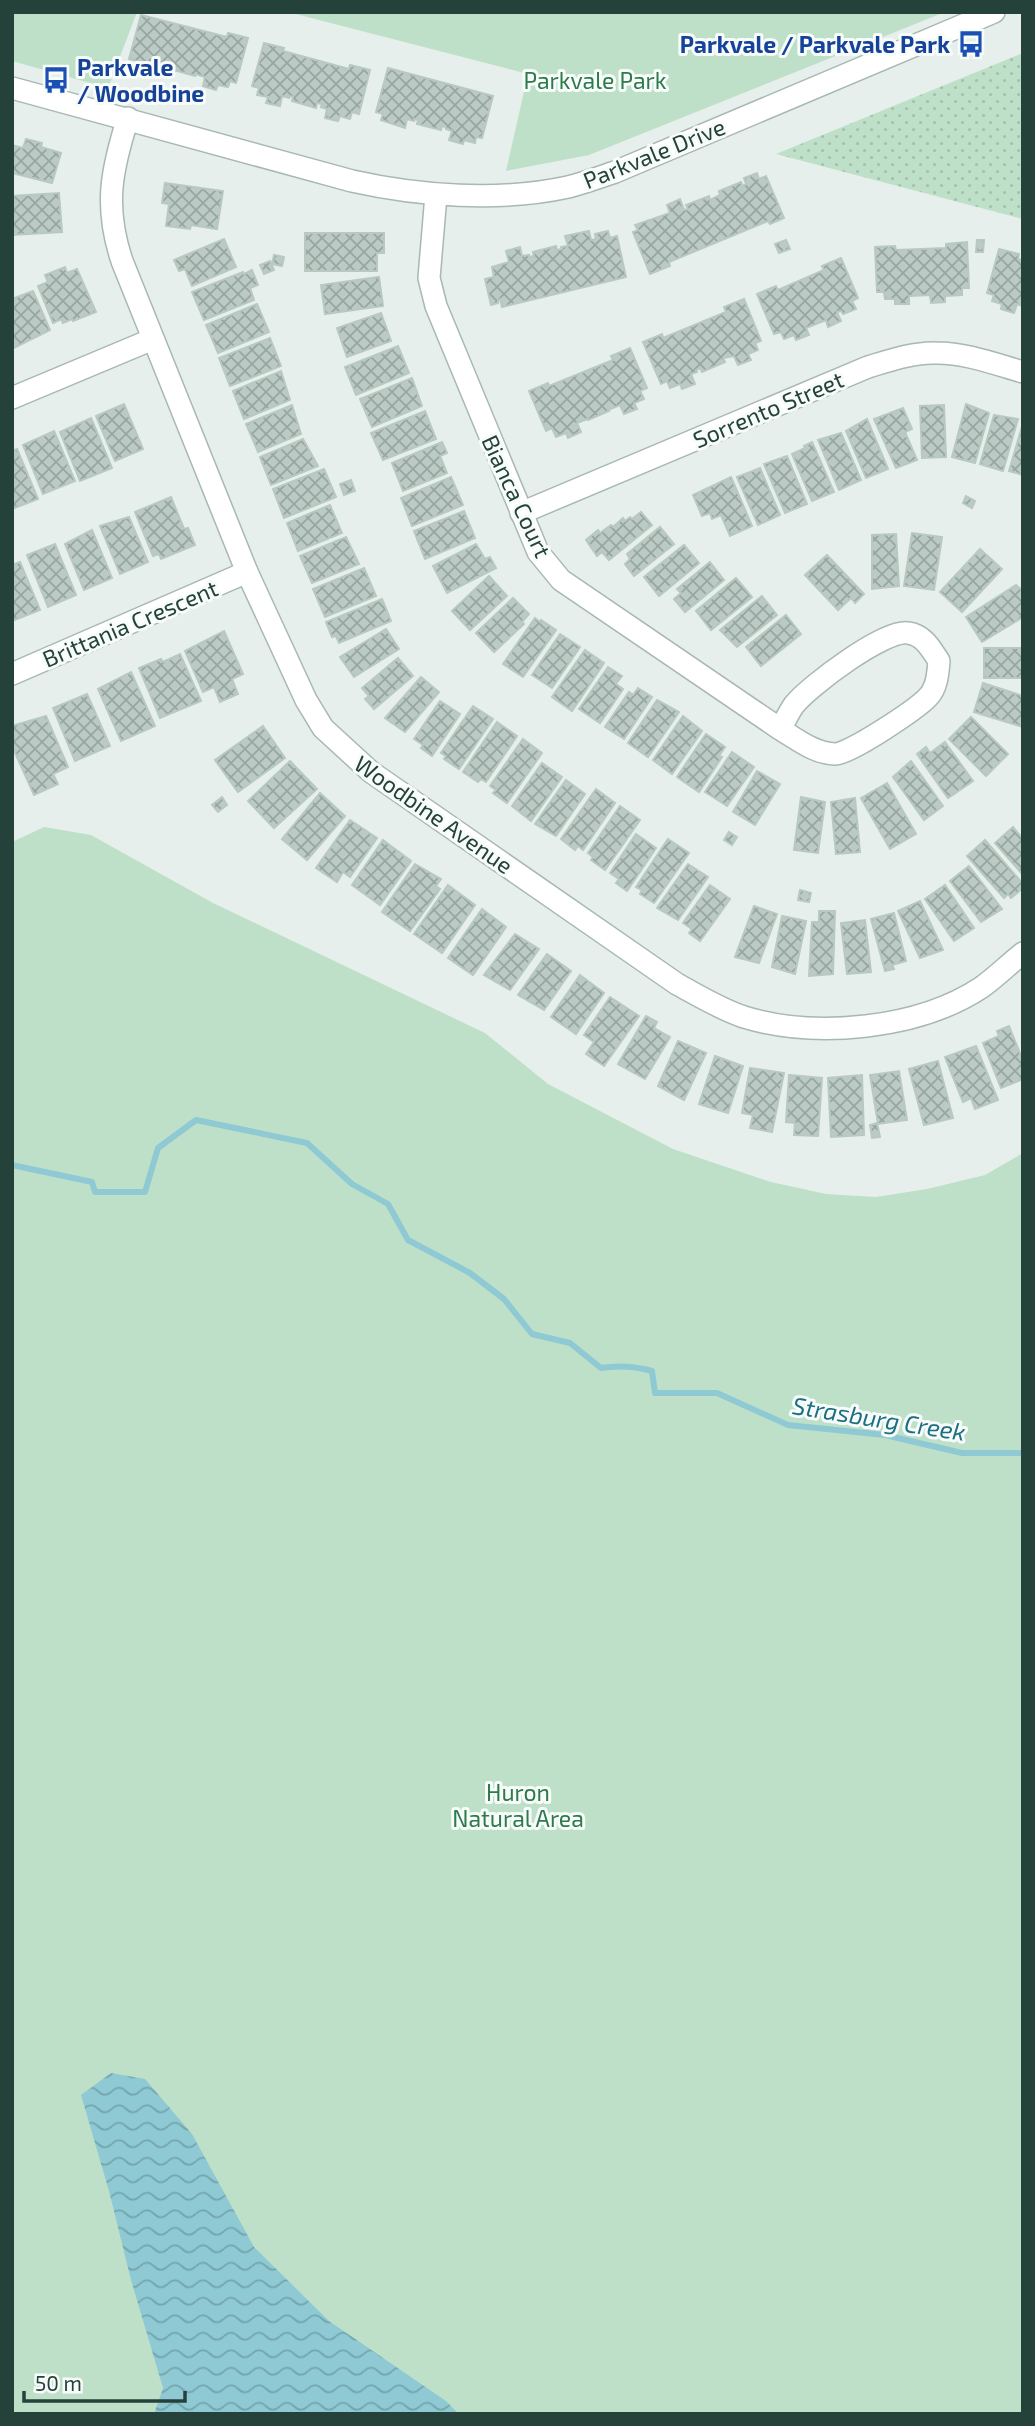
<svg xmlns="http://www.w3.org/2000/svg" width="1035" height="2426" font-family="'Exo 2',sans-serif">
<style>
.grass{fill:url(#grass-dots)}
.green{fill:#bfe0c8}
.water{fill:url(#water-waves)}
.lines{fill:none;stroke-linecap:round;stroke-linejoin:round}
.stream{stroke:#8ec9d4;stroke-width:6}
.building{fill:url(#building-cross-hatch);stroke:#b8c9c2;stroke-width:2}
.street-casing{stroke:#a8b8b2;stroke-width:24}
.street{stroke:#fff;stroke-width:21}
.labels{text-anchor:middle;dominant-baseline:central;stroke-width:6;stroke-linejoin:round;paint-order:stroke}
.transit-label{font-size:23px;font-weight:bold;fill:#164399;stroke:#f7fbf9;text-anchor:end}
.park-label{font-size:23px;fill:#2d7a4b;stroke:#f7fbf9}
.street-label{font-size:23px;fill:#24423a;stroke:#f7fbf9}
.water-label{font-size:24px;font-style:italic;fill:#1c6f80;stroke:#f7fbf9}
</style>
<defs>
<pattern id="grass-dots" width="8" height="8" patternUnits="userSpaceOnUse" patternTransform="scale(1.75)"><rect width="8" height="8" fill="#bfe0c8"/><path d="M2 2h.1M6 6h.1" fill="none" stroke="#a4c1ad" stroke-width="1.8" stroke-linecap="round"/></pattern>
<pattern id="water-waves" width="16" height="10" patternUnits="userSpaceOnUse" patternTransform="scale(1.75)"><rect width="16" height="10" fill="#8ec9d4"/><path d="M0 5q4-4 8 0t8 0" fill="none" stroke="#74a5ad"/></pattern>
<pattern id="building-cross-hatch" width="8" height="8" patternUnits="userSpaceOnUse" patternTransform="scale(1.75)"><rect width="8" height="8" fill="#bbcac4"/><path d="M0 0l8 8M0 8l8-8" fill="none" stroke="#98a6a0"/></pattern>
</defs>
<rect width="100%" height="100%" fill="#e6efeb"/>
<!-- grass -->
<path class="grass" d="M1023 53V219L776 154Z"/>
<!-- green -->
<g class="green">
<path d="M12 12H137L108 88 12 61Z"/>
<path d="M288 12H945L589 155 506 171 528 74Z"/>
<path d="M44 827 91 835 213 903 485 1033 548 1084 673 1149 771 1182 826 1194 876 1197 927 1189 985 1175 1023 1153V2414H12V842Z"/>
</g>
<!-- water -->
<path class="water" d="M111 2073 145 2079 192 2134 254 2247 329 2321 446 2401 459 2414H154L163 2388 131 2280 109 2191 81 2095Z"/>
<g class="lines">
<!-- stream -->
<path class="stream" d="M12 1165 92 1182 95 1192H145L158 1148 196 1120 307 1143 352 1184 388 1204 408 1240 470 1273 504 1299 532 1334 570 1343 601 1368C619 1365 634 1366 652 1371L655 1393H717L788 1425 885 1435 962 1453H1023"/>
</g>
<!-- building -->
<g class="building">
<path d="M141 15 227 37 228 33 248 38 236 83 230 81 228 87 218 85 216 90 203 86 205 77 195 74V76L170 69V68L160 65 158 74 134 68 136 61 129 59Z"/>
<path d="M264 43 284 48 283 51 349 69 350 65 370 70 359 114 352 112 350 119 340 116 338 121 325 118 327 109 321 107 322 104 317 103 316 108 292 101 293 97 289 96V98L282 96 280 106 266 103 268 97 257 95 259 88 252 86Z"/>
<path d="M388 68 493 96 482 138 476 137 475 143 464 140 463 144 449 140 452 131 446 129V127L442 126 441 130 417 124 418 120 414 119V121L407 119 405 128 381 120 383 114 376 112Z"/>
<path d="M26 139 42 143 41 147 61 153 52 183 12 173V145L23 148Z"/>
<path d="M757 173 759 179 766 176 784 218 770 224 768 221 669 262 670 266 650 274 633 232 638 230 635 225 670 213 667 205 680 199 684 210 688 209 686 205 709 196 710 200 720 195 719 191 741 182 743 186 746 184 744 178Z"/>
<path d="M165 183 223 191 217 229 191 225 190 229 166 226 169 204 162 203Z"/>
<path d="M59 193 62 232 12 235V196Z"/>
<path d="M589 231 591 240 596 239 595 234 608 231 610 238 617 236 626 277 502 307 500 299 498 300V303L491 305 485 279 494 277 492 267 509 262 506 251 520 247 522 256 529 255V257L534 256 533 252 556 246 557 250 562 249 561 247 568 246 565 236Z"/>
<path d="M305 233H384V253H377V271H305Z"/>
<path d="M224 239 236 267 192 286 185 269 179 271 174 260Z"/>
<path d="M786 240 790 249 779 253 775 244Z"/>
<path d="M977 240H984L983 252H976Z"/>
<path d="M967 242 969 288H962V295L945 296V302L931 303 930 295 909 296V304H895V299H885L884 292H877L875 247 895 246 896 250 946 248V244Z"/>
<path d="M999 249 1019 254 1018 259 1023 260V306L1017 304 1014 313 1001 309 1002 304 992 301 994 295 987 293Z"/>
<path d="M274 255 284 257 282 266 272 264Z"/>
<path d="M841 258 858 298 852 301 856 309 843 314 841 311 837 312 841 321 828 327 826 320 806 328 809 335 796 340 794 335 784 339 781 332 774 334 757 294 776 286 778 290 824 270 822 266Z"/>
<path d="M270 261 274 270 264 274 260 265Z"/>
<path d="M65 267 67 273 77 269 96 312 73 321 72 319 63 323 61 319 53 323 38 286 48 282 45 275Z"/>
<path d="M252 270 258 285 250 288 254 300 204 320 192 292 243 272 244 274Z"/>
<path d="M379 277 383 306 325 314 321 285Z"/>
<path d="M33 291 50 330 12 349V299Z"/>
<path d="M744 299 761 341 755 343 758 350 748 354 751 360 738 365 734 356 723 358 725 362 702 372 700 368 696 370 697 372 691 374 695 384 682 389 680 384 670 388 667 381 661 384 643 342 662 334 663 338 726 312 724 307Z"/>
<path d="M257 304 269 332 218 353 206 325Z"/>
<path d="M381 313 391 341 347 357 337 328Z"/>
<path d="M270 338 281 366 230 386 219 358Z"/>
<path d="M398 346 409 373 356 395 345 367Z"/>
<path d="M630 348 647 388 640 391 644 399 634 403 637 409 624 414 620 405 608 410 609 411 588 420 587 419 577 423 581 432 568 438 566 433 556 437 552 428 546 431 529 391 548 383 549 386 613 360 611 356Z"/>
<path d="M281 371 290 400 244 419 233 391Z"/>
<path d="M412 378 422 406 372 427 360 399Z"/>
<path d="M124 404 143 449 115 461 96 416Z"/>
<path d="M966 404 989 413 975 463 952 457Z"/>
<path d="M292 405 301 434 258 452 246 424Z"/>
<path d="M944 405 946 457 922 458 920 406Z"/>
<path d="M903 408 912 429 905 432 917 460 896 468 874 419Z"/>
<path d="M425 411 436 439 383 460 371 433Z"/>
<path d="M994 415 1018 419 1003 471 980 464Z"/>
<path d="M91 418 112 468 80 481 60 432Z"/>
<path d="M867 419 888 469 866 478 846 431Z"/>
<path d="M1023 423V475L1009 471Z"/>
<path d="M54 431 75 481 43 494 23 445Z"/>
<path d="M841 433 861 480 839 490 818 440Z"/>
<path d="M303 439 318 466 271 485 260 457Z"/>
<path d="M442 442 447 453 440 456 447 473 403 491 392 463Z"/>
<path d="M812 442 834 492 812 501 792 454 805 448 804 446Z"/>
<path d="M17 449 38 499 12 509V451Z"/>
<path d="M787 456 807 504 785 513 764 464Z"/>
<path d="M760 468 780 515 758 525 737 477Z"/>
<path d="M324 469 336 497 284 518 273 489Z"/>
<path d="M451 477 463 505 412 526 401 498Z"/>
<path d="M731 477 752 526 730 536 721 515 712 519 710 513 702 516 693 495Z"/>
<path d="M351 480 355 491 344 495 340 484Z"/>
<path d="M966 496 975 501 972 508 963 503Z"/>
<path d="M171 497 184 529 188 528 195 545 161 559 159 554 153 556 135 512Z"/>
<path d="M330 505 342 533 298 551 287 523Z"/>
<path d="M464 511 475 538 425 559 414 531Z"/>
<path d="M641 512 652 525 609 560 602 552 597 556 586 540 598 530 600 533 611 525 613 527 623 518 625 521 630 517 632 519Z"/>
<path d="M129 517 148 562 120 574 100 526Z"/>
<path d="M660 527 674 544 634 576 625 564 630 559 627 554Z"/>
<path d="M92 530 112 578 84 590 65 544Z"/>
<path d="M912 533 942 537 934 590 904 586Z"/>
<path d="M896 534 899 586 872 589V535Z"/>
<path d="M346 537 359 564 312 583 300 556Z"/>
<path d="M55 544 76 595 48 607 27 555Z"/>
<path d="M476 544 485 559 490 557 496 568 447 593 433 566Z"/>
<path d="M684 545 699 563 659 596 644 577Z"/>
<path d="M980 549 1002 569 962 612 940 592Z"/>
<path d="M827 555 864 594 855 603 851 598 838 610 805 575Z"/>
<path d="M20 562 40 610 12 621V565Z"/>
<path d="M710 562 724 580 685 612 674 599 681 593 677 589Z"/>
<path d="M364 568 376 596 325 617 313 589Z"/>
<path d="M489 576 507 596 470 630 452 611Z"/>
<path d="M736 578 752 597 711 630 696 611Z"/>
<path d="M1016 585 1023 591V617L982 642 966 617Z"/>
<path d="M762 596 777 615 737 647 720 630Z"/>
<path d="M513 598 529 614 522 622 524 624 494 652 476 633Z"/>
<path d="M382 599 391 621 339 643 336 636 332 637 326 622Z"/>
<path d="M786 615 801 634 761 666 746 647Z"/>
<path d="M535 618 540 622 541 620 556 630 523 677 503 664Z"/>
<path d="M386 629 399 649 354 677 340 657Z"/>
<path d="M224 631 243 674 232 679 238 694 220 702 214 687 203 692 185 651Z"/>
<path d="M560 634 580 647 552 688 532 675Z"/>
<rect x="984" y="648" width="39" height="30"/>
<path d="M585 650 604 663 572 711 552 697Z"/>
<path d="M180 654 201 701 160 718 139 668 161 659 163 662Z"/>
<path d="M398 658 413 676 374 709 365 699 369 696 362 688Z"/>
<path d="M608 667 622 676 616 684 623 689 600 723 579 709Z"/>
<path d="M131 672 155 726 121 741 98 689Z"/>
<path d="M421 677 439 692 405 732 385 718Z"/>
<path d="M983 683 1023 696V727L974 712Z"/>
<path d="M638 688 652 697 624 739 605 727 629 692 633 695Z"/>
<path d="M87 694 110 746 75 761 53 708Z"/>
<path d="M657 700 679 712 648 757 628 743Z"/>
<path d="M440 701 460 714 432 756 421 748 423 745 414 739Z"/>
<path d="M473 706 493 719 459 769 444 759 446 756 441 753Z"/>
<path d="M46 716 68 767 53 774 58 784 34 795 12 746V726Z"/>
<path d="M683 716 702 731 672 774 653 760Z"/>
<path d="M971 717 1008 754 986 776 949 739Z"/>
<path d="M497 722 517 736 486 782 481 779 478 782 463 772Z"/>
<path d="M263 726 285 758 238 792 215 760Z"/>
<path d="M706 734 725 747 719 756 722 757 699 792 677 777Z"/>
<path d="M523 739 542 753 507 803 493 793 496 790 490 786Z"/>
<path d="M945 742 973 781 948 798 917 754 926 747 930 753Z"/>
<path d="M732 752 754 767 727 806 705 792Z"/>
<path d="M290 761 317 789 274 828 248 801Z"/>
<path d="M911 761 943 806 924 820 893 777Z"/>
<path d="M542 763 562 777 531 821 512 806Z"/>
<path d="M757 771 780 784 755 825 733 812Z"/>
<path d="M566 780 585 794 556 836 535 824Z"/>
<path d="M887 783 916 834 890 849 861 798Z"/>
<path d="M596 789 615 803 583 850 578 846 575 850 561 839Z"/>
<path d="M320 793 345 816 307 860 282 839Z"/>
<path d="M222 797 227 805 218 812 212 805Z"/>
<path d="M801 797 825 802 818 853 794 850Z"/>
<path d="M855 798 860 852 836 854 831 802Z"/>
<path d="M620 806 640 820 605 870 591 860 593 857 588 853Z"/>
<path d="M350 820 377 838 350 877 343 872 337 882 316 868Z"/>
<path d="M1013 827 1023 839V875L995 843Z"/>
<path d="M729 832 737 837 732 845 724 840Z"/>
<path d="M636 834 656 848 627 891 616 883 619 879 610 873Z"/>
<path d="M668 839 689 853 654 903 640 894 642 890 636 887Z"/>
<path d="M383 840 411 861 380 905 352 885Z"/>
<path d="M985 840 1023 884V888L1011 898 1008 894 1004 898 967 856Z"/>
<path d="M415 864 441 879 436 886 440 889 410 931 382 912Z"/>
<path d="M688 864 708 877 678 920 657 908Z"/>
<path d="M969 866 1002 909 981 922 950 881Z"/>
<path d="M448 885 475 905 442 953 414 934Z"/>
<path d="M710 885 730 899 700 941 689 933 692 929 683 923Z"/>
<path d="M945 885 974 928 954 941 925 899Z"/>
<path d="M800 890 811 893 809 902 798 900Z"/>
<path d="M920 901 943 950 920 958 898 911Z"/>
<path d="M754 906 777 914 759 963 735 957Z"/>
<path d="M482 909 506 927 473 975 448 958Z"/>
<path d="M819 911H835L833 974 809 976 812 922H819Z"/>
<path d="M894 913 906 961 892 965 894 969 885 971 871 919Z"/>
<path d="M782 916 806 921 795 974 772 967Z"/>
<path d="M865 920 871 972 847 974 841 923Z"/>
<path d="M515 934 539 949 510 990 484 975Z"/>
<path d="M547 954 571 971 544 1010 518 995Z"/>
<path d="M580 975 604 993 576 1034 551 1017Z"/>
<path d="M610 997 639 1016 604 1066 586 1054 594 1042 584 1035Z"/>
<path d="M646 1016 657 1022 654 1028 670 1037 645 1079 618 1064Z"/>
<path d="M1009 1026 1023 1061V1079L1001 1088 983 1043 999 1036 997 1031Z"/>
<path d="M678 1041 706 1053 684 1100 658 1086Z"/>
<path d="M976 1046 998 1100 975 1109 971 1098 963 1102 945 1057Z"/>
<path d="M715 1056 743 1066 728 1113 699 1104Z"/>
<path d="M938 1061 953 1118 924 1125 909 1069Z"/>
<path d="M750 1068 784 1073 772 1132 750 1128 753 1115 742 1113Z"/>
<path d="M899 1071 907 1120 878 1124 870 1075Z"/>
<path d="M789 1075 822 1078 818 1136 794 1135 795 1123 786 1122Z"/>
<path d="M862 1075 864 1135 831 1137 828 1078Z"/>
<path d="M877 1123 880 1137 872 1138 870 1125Z"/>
</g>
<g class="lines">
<defs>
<g id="street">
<path d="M12 88 352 181C419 196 500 202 568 187 584 183 600 177 615 172L994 12"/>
<path d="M128 118C111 171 104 207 122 261L247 572 306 700 323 728 371 772 677 984C699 996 720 1009 744 1017 816 1039 919 1029 982 987 996 977 1009 964 1023 953"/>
<path d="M436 195 429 278 436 306 538 552 561 580 780 729C798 740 814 753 835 754 848 755 917 709 928 697 937 688 938 673 939 661 931 649 924 635 908 633 885 629 809 686 794 705 789 712 785 721 780 729"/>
<path d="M12 398 153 339"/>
<path d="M521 513 868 367C891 360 914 352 937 353 966 353 995 364 1023 372"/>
<path d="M12 674 247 572"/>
</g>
</defs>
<!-- street casing -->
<use href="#street" class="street-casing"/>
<!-- street -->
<use href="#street" class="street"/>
</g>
<!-- icons -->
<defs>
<symbol id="bus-bare" viewBox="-9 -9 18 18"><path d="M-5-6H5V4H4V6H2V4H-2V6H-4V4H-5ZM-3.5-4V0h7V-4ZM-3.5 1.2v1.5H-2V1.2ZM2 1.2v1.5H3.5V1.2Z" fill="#1a4fb4" stroke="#f7fbf9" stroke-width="2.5" paint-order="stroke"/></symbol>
</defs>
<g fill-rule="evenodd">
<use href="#bus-bare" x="952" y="25" width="38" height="38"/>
<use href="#bus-bare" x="37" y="61" width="38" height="38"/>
</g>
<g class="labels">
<!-- transit labels -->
<g class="transit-label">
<text x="950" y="44">Parkvale / Parkvale Park</text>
<text x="77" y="67" text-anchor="start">Parkvale<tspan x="77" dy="26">/ Woodbine</tspan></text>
</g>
<!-- park labels -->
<g class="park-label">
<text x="595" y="80">Parkvale Park</text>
<text x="518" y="1792">Huron<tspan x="518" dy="26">Natural Area</tspan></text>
</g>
<!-- street labels -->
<g class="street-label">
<text transform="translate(654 153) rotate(-22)">Parkvale Drive</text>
<text transform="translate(768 409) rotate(-23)">Sorrento Street</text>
<text transform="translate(517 496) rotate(65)">Bianca Court</text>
<text transform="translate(130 623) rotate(-23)">Brittania Crescent</text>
<text transform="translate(434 814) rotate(35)">Woodbine Avenue</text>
</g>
<!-- water labels -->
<g class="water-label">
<text transform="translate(879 1418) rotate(9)">Strasburg Creek</text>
</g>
</g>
<!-- border -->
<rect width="1035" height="2426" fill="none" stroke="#24423a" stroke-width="28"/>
<!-- scale -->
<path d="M24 2391v10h161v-10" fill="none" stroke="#24423a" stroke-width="3.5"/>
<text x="35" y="2391" font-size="21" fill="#24423a" stroke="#f7fbf9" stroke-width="5" paint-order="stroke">50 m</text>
</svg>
